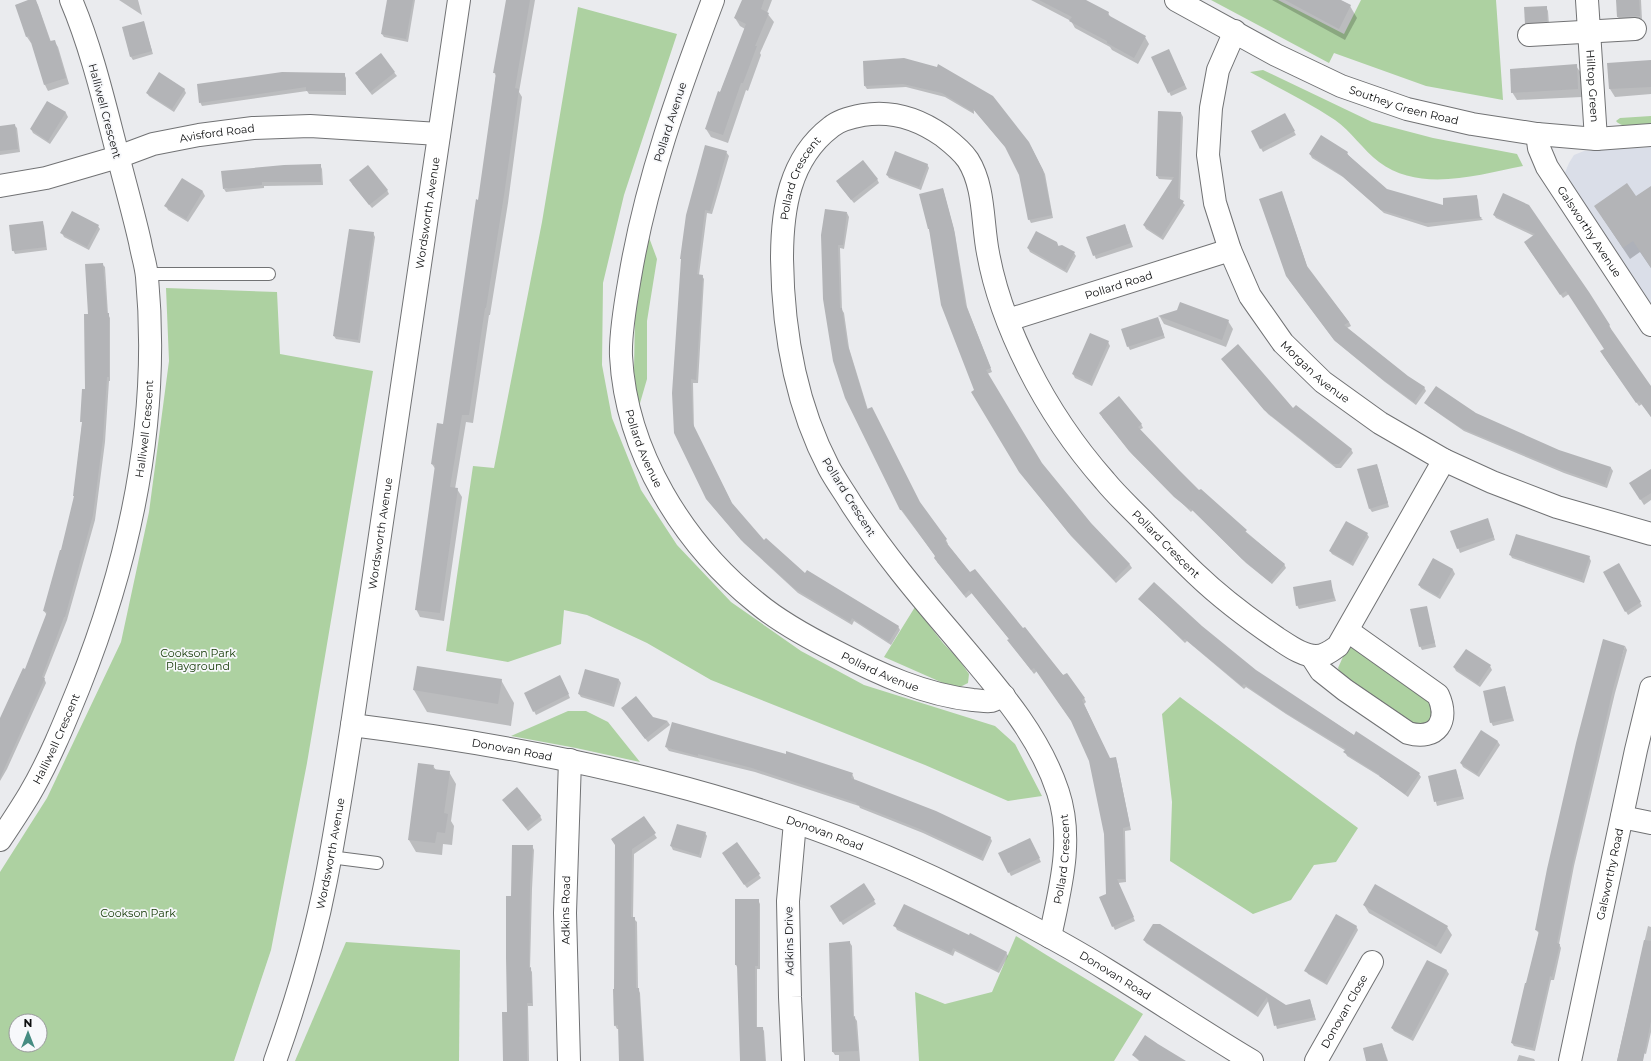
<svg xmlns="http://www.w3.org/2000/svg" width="1651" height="1061" font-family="Montserrat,sans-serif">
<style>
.built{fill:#dadee8}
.green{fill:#add1a1;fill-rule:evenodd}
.shadow{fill:#0003}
.building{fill:#b3b4b7}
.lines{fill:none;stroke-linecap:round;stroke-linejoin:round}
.service-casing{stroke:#717274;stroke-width:14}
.minor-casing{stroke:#717274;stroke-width:24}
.tertiary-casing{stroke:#717274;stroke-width:24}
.service{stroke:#fff;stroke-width:12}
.minor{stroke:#fff;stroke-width:22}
.tertiary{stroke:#fff;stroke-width:22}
.labels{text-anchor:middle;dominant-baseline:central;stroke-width:3.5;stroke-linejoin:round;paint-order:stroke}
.street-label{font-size:11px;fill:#0f1011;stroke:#f7f8fb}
.park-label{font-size:11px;fill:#103600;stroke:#f7f8fb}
</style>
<rect width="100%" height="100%" fill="#eaebee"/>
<!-- built -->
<path class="built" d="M1651 147V312L1564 175 1569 163 1574 155 1584 151Z"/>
<!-- green -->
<g class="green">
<path d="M1211 0H1278L1344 34 1361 0H1496L1503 100 1426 86 1334 53 1329 63Z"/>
<path d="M578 7 677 34 624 195 603 283 602 365 612 418 641 490 677 545 731 602 801 651 864 685 995 726 1015 744 1042 796 1008 801 925 765 711 680 647 643 587 615 564 610 561 644 508 662 446 651 473 466 494 468 542 222Z"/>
<path d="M1263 70 1372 122 1433 138 1517 154 1523 166C1477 175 1420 193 1379 162 1363 150 1351 131 1335 120 1308 102 1278 88 1250 72Z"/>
<path d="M1651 116V124C1641 125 1624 130 1616 121L1620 118Z"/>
<path d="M647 232 657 259 647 321V379L638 410 634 371 635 315Z"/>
<path d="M166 288 277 292 280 354 373 371 307 763 271 950 234 1061H0V872L47 798 121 642 149 512 169 361ZM16 1021H40V1045H16Z"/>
<path d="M915 607 943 643 960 661 969 674 968 683 960 687 943 683 884 657Z"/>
<path d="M1353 647 1428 696 1434 708 1432 719 1425 725H1411L1343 679 1338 668 1346 650Z"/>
<path d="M1180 697 1358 828 1336 862 1314 865 1291 900 1253 914 1170 861 1172 802 1162 714Z"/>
<path d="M568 711H586L608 722 640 762 576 748 511 736Z"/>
<path d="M1016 936C1058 963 1101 987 1143 1014L1114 1061H919L915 992 945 1004 992 992Z"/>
<path d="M346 942 460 950 459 1061H295Z"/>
</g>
<!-- shadow -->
<g class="shadow">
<path d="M31 0H35L38 5 51 42 54 41 58 47 69 84 48 91 45 85 32 42 31 43 27 37 16 5Z"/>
<path d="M119 0H138L142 15Z"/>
<path d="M388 0H415L408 42 384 37 382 34Z"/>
<path d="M507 0H535L519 92 522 97 508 203 490 315H489L473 423 466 422 455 489H457L462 497 444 621 420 617 416 609 436 470 432 464 444 425 479 201 496 76 494 72Z"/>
<path d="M743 0H772L767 13 774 22 760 53 761 55 748 91 746 90 728 143 711 137 706 129 745 29 740 26 735 18Z"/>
<path d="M1031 0H1083L1108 13 1111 18 1145 37 1149 44 1138 64 1112 50 1110 47 1075 28 1071 21Z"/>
<path d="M1272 0H1339L1350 6 1357 18 1345 40Z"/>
<path d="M1617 0H1641L1642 20 1621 22 1618 17Z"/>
<path d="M1546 7 1548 11 1549 25 1528 27 1526 23Z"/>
<path d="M143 22 153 54 133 60 131 57Z"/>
<path d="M1170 54 1187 89 1171 96 1153 57Z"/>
<path d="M380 55 397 76 372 95 358 77Z"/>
<path d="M904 59 1031 147 1045 174 1053 218 1031 223 1029 219 1020 175 1008 150 974 110V114L945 97 906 87 867 89 865 86Z"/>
<path d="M1651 61V94L1615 97 1610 89 1608 64Z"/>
<path d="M1576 66 1581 73 1582 97 1517 100 1512 92Z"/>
<path d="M344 74 346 78V95L309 94 307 91 202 106 200 102Z"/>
<path d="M184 89 186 93 174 112 149 96 147 93Z"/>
<path d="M48 102 66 113 68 117 50 144 33 133 31 129Z"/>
<path d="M1181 113 1183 117 1180 200 1185 205 1163 240 1146 229 1144 225 1174 180 1159 179 1157 176Z"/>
<path d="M1285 115 1296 135 1263 152 1252 132Z"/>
<path d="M14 125 17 128 20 152 0 155V127Z"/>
<path d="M726 152 729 156 712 214 707 213 699 275 702 276 704 279 698 383H693L694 429 732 504 764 542 805 574 898 626 900 630 891 645 854 621 852 625 798 593 744 543 710 503 675 433 683 240Z"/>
<path d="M1347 153 1349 156 1386 190 1445 207 1476 196 1478 200 1480 217 1483 220 1428 227 1384 213 1343 177 1312 158 1310 154Z"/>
<path d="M927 164 929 168 921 190 889 178 887 175Z"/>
<path d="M320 165 322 169 323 185 264 186V188L226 192 224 189Z"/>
<path d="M182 179 203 192 205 196 188 222 168 210 166 206Z"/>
<path d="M877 179 879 183 854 203 839 185Z"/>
<path d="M352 184 387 190 389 194 372 208Z"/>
<path d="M1651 188V268L1640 252 1630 259 1602 217Z"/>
<path d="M943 189 955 234 967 307 992 372 987 374 1041 464 1090 523 1130 565 1132 568 1116 583 1071 536 1023 476 975 390 929 229Z"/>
<path d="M1504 194 1609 325 1611 329 1610 330 1651 389V417L1642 404 1639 406 1603 355 1605 349 1569 294 1563 298 1527 246 1534 236 1496 218 1494 215Z"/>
<path d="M1283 196 1308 269 1349 322 1351 326 1347 328 1408 377 1424 387 1426 391 1416 405 1385 382 1335 341 1289 280Z"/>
<path d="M847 213 849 217 844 249 840 248 842 310 844 313 849 348 868 410 920 504 946 540 948 544H947L970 573 1084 698 1086 702 1084 704 1110 760 1115 758 1117 762 1131 830 1125 831 1126 882 1118 883 1135 921 1115 930 1113 926 1107 895 1105 834 1090 760 1073 723 1037 671 1034 674 1011 644 1010 640 972 593 966 598 937 562 936 557 901 510 846 398 822 235Z"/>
<path d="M42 222 44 226 47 250 15 254 13 250Z"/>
<path d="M1125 225 1133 247 1096 259 1087 237Z"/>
<path d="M98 226 100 229 89 250 64 237 62 233Z"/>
<path d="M373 233 375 237 360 343 336 339 334 336Z"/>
<path d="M1057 243 1059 247 1074 253 1076 256 1067 273 1030 252 1028 248Z"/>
<path d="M102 264 105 267 108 314 110 318V381H109L105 442 95 520 67 620 44 678 46 683 7 769 0 781V720L26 671 47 615 44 611 62 551 75 498 74 496 86 390 90 315Z"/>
<path d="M1178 311 1228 321 1233 329 1226 347 1164 324 1160 317Z"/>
<path d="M1159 321 1165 338 1130 350 1128 346Z"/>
<path d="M1108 342 1110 346 1092 386 1075 378 1073 374Z"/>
<path d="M1222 359 1351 449 1353 453 1341 468H1336L1268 414Z"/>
<path d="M1426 403 1476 414 1559 451 1611 468 1613 471 1607 488 1564 473 1464 431 1428 406Z"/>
<path d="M1102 417 1141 424 1143 428 1139 430 1199 492 1284 564 1286 568 1272 584 1246 563 1193 510 1191 512 1133 455Z"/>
<path d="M1378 468 1389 507 1372 512 1370 509Z"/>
<path d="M1651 470V500L1644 505 1634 489Z"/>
<path d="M1489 523 1495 540 1460 553 1452 532Z"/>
<path d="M1367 534 1369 537 1353 566 1332 554 1330 551Z"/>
<path d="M1510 554 1589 557 1591 561 1584 583 1512 558Z"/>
<path d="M1433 559 1453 570 1455 574 1440 599 1421 588 1419 585Z"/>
<path d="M1619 564 1642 606 1628 615 1604 573Z"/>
<path d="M1330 581 1336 601 1299 609 1297 605Z"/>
<path d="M1139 599 1201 627 1255 671 1355 736 1419 774 1421 777 1408 797 1381 777 1347 756 1345 752 1346 751 1286 714 1246 687 1244 689 1187 641 1185 643Z"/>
<path d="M1426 607 1436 647 1422 650 1420 646Z"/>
<path d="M1625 646 1627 650 1615 693 1574 866 1559 944 1561 948 1554 980H1551L1535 1051 1514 1046 1512 1043 1539 933 1536 930Z"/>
<path d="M1490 666 1492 670 1480 687 1456 671 1454 667Z"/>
<path d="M501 680 514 703 511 726 427 712 414 690Z"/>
<path d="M562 680 570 698 536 715 534 711Z"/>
<path d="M619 680 621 683 614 707 581 697 579 694Z"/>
<path d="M1505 687 1514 721 1493 726 1491 722Z"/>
<path d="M624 711 668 722 670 725 648 742Z"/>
<path d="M1482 732 1498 742 1500 745 1479 777 1463 767 1461 763Z"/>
<path d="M666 747 852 774 854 778V780L990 837 992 841 983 861 923 833 860 808 859 806 755 772 669 751Z"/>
<path d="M433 766 436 770 449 772 456 784 451 821 454 826 452 845 443 844 442 855 416 852 409 840Z"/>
<path d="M1456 770 1464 799 1437 806 1429 777Z"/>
<path d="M505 803 540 816 542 820 528 831Z"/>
<path d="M643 817 657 838 634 854 633 918 637 922 638 989 640 993 644 1061H620L619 1029H617L615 1025 616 845Z"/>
<path d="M705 833 707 836 701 858 673 850 671 846Z"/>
<path d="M737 843 761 878 747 888 725 857Z"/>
<path d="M1032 843 1041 862 1011 876 1000 854Z"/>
<path d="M532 846 534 850 532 889 530 969 532 972 533 1006H528L529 1061H504L508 1013 512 897Z"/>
<path d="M864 885 876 904 843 925 831 906Z"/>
<path d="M736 900H758L760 904V969H757V1028H762L764 1031 766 1061H742L738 969 736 965Z"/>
<path d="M1364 905 1447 927 1452 935 1441 954 1369 913Z"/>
<path d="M1154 925 1286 1006 1310 1000 1316 1020 1277 1029 1269 1000 1258 1017 1146 943 1144 940Z"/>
<path d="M895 926 1006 952 1008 956 999 973 955 951 953 956 897 930Z"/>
<path d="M1356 926 1358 930 1327 985 1308 974 1306 971Z"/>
<path d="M1648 926 1651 927V1032L1646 1054 1640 1052 1638 1061H1617Z"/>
<path d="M850 943 852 946 854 1017 857 1021 860 1061H839V1055H835L833 1052Z"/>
<path d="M1428 961 1447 971 1449 974 1413 1041 1394 1031 1392 1028Z"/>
<path d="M1382 1044 1388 1061H1367Z"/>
<path d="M1133 1055 1182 1061H1139Z"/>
<path d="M1519 1055 1534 1059 1535 1061H1517Z"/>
</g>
<!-- building -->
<g class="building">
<path d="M28 0H36L50 41 55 40 66 78 44 85 29 36 26 37 15 5Z"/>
<path d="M387 0H413L406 39 381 34Z"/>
<path d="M506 0H530L515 88 519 89 504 195 486 308H485L469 415H462L450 487 458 488 440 613 415 610 435 465 431 464 437 423 443 424 476 199 478 200 496 73H493Z"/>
<path d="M742 0H764L761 9 769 13 755 46H757L743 83H741L723 135 705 129 718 91 720 92 746 24 734 18Z"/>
<path d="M1039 0H1086L1109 12 1108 15 1146 36 1134 58 1107 43V41L1069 21 1072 17Z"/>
<path d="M1285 0H1341L1351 5 1339 29Z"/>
<path d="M1616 0H1639L1640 16 1617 17Z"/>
<path d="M1547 6V21L1525 24 1524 7Z"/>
<path d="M144 21 152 51 130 57 122 27Z"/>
<path d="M1169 49 1185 85 1168 93 1151 57Z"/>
<path d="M381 53 395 72 370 92 355 73Z"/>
<path d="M904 58 937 67 938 64 993 96 1029 142 1043 170 1052 215 1028 220 1019 175 1005 147 973 109V112L942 93 903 84 864 86 863 61Z"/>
<path d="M1651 60V87L1609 89 1607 63Z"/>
<path d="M1577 64 1578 89 1511 93 1510 69Z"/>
<path d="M159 72 185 89 172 109 146 93Z"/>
<path d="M282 72 345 73V91H306V87L199 103 197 84Z"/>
<path d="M47 101 66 112 48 141 30 129Z"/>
<path d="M1158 111 1181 112 1178 198 1184 201 1161 237 1143 225 1174 177 1156 176Z"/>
<path d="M1285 113 1295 131 1260 149 1251 131Z"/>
<path d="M15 124 18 149 0 151V126Z"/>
<path d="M1321 135 1348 152 1347 154 1387 189 1443 205V198L1477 195 1479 216 1482 218 1425 223 1381 210 1340 174 1309 154Z"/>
<path d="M705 145 727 151 710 211 705 210 697 274 703 275 696 380 691 379 693 424 732 503 764 540 766 538 805 573 807 570 899 626 889 642 852 618 850 622 795 589 741 540 706 499 674 433 672 393 681 259H680L686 215Z"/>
<path d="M895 151 928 164 919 187 886 175Z"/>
<path d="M863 160 878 179 851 200 836 181Z"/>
<path d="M321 164V182H262V185L223 189 221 171 284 165Z"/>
<path d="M368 165 388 190 369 205 349 180Z"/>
<path d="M182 178 203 191 186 219 164 206Z"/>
<path d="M1627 183 1636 196 1651 186V268L1633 241 1623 248 1594 206Z"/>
<path d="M943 188 954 229 965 303 991 368 986 370 1042 463 1091 523 1130 564 1114 580 1068 532 1019 472 971 392 974 390 941 305 929 229H928L919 194Z"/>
<path d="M1282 191 1307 266 1349 322 1344 325 1408 376 1425 387 1414 402 1382 379 1334 340 1286 276 1259 199Z"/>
<path d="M1503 193 1529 205 1589 292 1610 325 1609 326 1651 386V417L1639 401 1636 403 1600 351 1604 349 1566 291 1560 295 1524 242 1535 234 1493 215Z"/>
<path d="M825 209 847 212 843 245H838L840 308H842L847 343 867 409 872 407 920 502 947 539 945 541 970 572 975 569 1023 628 1025 627 1063 675 1067 673 1085 698 1082 700 1110 758 1116 757 1130 826 1123 828 1125 879H1117L1134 917 1112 927 1099 897 1106 894 1104 834 1089 761 1071 721 1034 668 1031 670 1007 640 1009 639 969 590 964 595 934 558 935 556 902 510H900L845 398 833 361 823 299 821 235Z"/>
<path d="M72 211 99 225 87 247 60 233Z"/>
<path d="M43 221 46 247 12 251 9 225Z"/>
<path d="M1125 224 1131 243 1093 256 1086 237Z"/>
<path d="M349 229 374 232 358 340 333 336Z"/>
<path d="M1036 231 1057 242 1058 246 1062 245 1075 252 1065 270 1027 248Z"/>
<path d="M103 263 107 313H109V377H107L103 438 93 515 65 617H64L42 677 45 678 0 778V718L23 668 25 669 47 612 43 611 60 550H61L74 496H73L82 422H80L82 389H85L84 314H88L85 264Z"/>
<path d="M1180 302 1229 320 1222 340 1158 316 1177 310Z"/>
<path d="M1158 317 1164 335 1127 347 1121 329Z"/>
<path d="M1090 333 1109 341 1090 383 1072 374Z"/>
<path d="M1238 344 1293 408 1296 405 1352 449 1339 464H1333L1264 410 1232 372 1221 359Z"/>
<path d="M1436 386 1476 413 1559 450 1611 467 1605 485 1562 470 1461 428 1424 403Z"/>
<path d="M1119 396 1142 424 1138 427 1179 470 1199 490 1201 489 1247 530 1245 532 1285 564 1270 582 1242 559 1190 508 1189 509 1174 497 1129 451 1099 413Z"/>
<path d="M1377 464 1388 503 1369 509 1357 469Z"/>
<path d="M1651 469V493L1640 500 1629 483Z"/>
<path d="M1488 518 1494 537 1457 549 1450 531Z"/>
<path d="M1346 521 1368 533 1351 563 1329 551Z"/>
<path d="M1516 534 1590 556 1582 580 1509 555Z"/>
<path d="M1433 558 1453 569 1438 596 1418 585Z"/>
<path d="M1619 563 1641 602 1625 612 1603 572Z"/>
<path d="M1331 580 1334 598 1296 606 1293 587Z"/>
<path d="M1154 582 1202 626 1256 670 1354 735 1356 731 1420 773 1405 794 1379 776 1380 775 1343 752 1346 749 1283 711 1244 684 1242 686 1185 639 1183 640 1138 599Z"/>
<path d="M1427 606 1435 643 1419 647 1410 609Z"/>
<path d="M1603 639 1625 646 1613 689 1573 862 1557 943 1560 944 1552 977 1550 976 1533 1048 1511 1043 1525 983H1526L1539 931 1535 930 1547 869 1576 743Z"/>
<path d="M1466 649 1491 665 1478 684 1453 667Z"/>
<path d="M417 666 502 679 498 704 413 690Z"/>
<path d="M585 669 619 679 612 704 578 694Z"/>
<path d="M560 675 569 694 533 712 524 693Z"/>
<path d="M1505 686 1512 718 1490 723 1483 691Z"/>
<path d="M636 696 653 717 668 721 645 739 621 708Z"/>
<path d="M672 722 786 754V751L853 773 851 778 936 811 991 837 981 858 920 829 856 804 857 803 752 768 698 754V756L665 747Z"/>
<path d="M1481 730 1498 741 1477 774 1460 763Z"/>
<path d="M418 763 434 765 433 769 450 771 444 813 448 814 445 833 437 832 435 843 408 840Z"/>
<path d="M1456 769 1463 796 1434 802 1428 776Z"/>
<path d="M517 787 541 816 526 828 502 800Z"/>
<path d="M644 816 656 833 632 849 631 917H635L636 988H639L643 1061H619L618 1025 614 1026 613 989H614L615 845 611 839Z"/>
<path d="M677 824 706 832 699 855 670 846Z"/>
<path d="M1030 838 1040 858 1008 873 998 853Z"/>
<path d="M737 842 760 874 744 885 722 853Z"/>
<path d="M512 845H533L530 884 529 968 531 967 532 1003H527V1061H503L502 1012H507L506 958V896H511Z"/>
<path d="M864 883 875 900 840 922 830 906Z"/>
<path d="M1375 884 1448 926 1436 947 1363 905Z"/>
<path d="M735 899H759L758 966H755L756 1027H763L765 1061H740L737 965H735Z"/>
<path d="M904 904 969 935 970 933 1007 952 997 970 953 948 951 953 893 926Z"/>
<path d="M1336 914 1357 926 1325 982 1304 971Z"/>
<path d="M1153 924H1160L1286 1005 1310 999 1315 1017 1274 1026 1267 997 1255 1014 1143 940Z"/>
<path d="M1644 940 1651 941V1021L1643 1061H1617Z"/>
<path d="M850 941 853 1017 855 1016 858 1051 832 1052 829 943Z"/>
<path d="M1427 960 1447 970 1411 1038 1391 1028Z"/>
<path d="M1145 1035 1158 1044 1186 1061H1141L1132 1055Z"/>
<path d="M1382 1043 1387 1061H1366L1363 1048Z"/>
</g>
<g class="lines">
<defs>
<g id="service">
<path d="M147 274H269"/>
<path d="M330 857 377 863"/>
</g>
<g id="minor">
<path id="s1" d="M713 0C679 90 646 181 630 277 626 300 620 333 621 356 626 452 683 544 757 603 781 623 809 638 837 652 879 674 925 695 973 700 978 700 986 702 991 701 995 700 1000 697 1004 696"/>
<path id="s2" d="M1587 0 1596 139"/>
<path id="s3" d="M1235 31 1218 70 1211 108 1208 155 1215 203 1230 250 1250 296 1283 343 1323 382 1380 423 1444 460 1492 482 1557 507 1651 534"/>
<path d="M1529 35 1635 29"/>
<path id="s4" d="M1537 134 1539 148 1547 167 1651 325"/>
<path id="s5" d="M0 186 46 178 118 157 153 144 199 135 253 128 310 126 439 134"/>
<path id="s6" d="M1008 320 1230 250"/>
<path d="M1312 657 1321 671 1345 690 1408 733C1437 741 1450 721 1438 695L1348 631"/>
<path d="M1622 817 1651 823"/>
<path id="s7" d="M0 840C10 825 20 810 29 795 49 761 64 724 79 687 131 557 160 417 147 277 146 265 142 254 140 242 133 211 124 180 116 148 103 98 91 47 71 0"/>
<path id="s8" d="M1050 937C1060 889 1074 840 1058 792 1038 731 993 683 953 635 917 593 882 551 852 505 845 493 836 481 829 468 796 405 783 331 782 259 782 210 789 159 831 127 839 120 852 117 863 115 893 110 919 119 943 136 952 143 962 151 968 160 985 187 982 223 988 253 995 292 1010 331 1028 367 1048 407 1075 447 1105 481 1118 497 1133 510 1147 525 1163 541 1179 558 1196 574 1221 598 1249 619 1277 638 1288 645 1302 656 1316 656 1325 656 1331 651 1338 646L1444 460"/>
<path id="s9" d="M569 1061 565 913 570 760"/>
<path d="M793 1061 790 997 788 901 795 822"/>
<path id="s10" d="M1316 1061 1372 962"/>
</g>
<g id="tertiary">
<path id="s11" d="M1176 0 1276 55 1341 86 1407 109 1472 124 1537 134 1596 139 1651 135"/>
<path id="s12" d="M352 725C560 751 768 796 957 889 1008 914 1059 940 1107 970 1156 1000 1203 1032 1252 1061"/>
<path id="s13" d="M275 1061C296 1002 314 942 326 880 336 829 344 777 352 725L459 0"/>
<path id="s14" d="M1570 1061 1636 750 1651 688"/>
</g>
</defs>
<!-- service casing -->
<use href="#service" class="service-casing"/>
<!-- minor casing -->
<use href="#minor" class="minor-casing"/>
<!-- tertiary casing -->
<use href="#tertiary" class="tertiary-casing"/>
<!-- service -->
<use href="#service" class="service"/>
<!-- minor -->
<use href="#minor" class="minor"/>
<!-- tertiary -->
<use href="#tertiary" class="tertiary"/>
</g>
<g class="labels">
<!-- street labels -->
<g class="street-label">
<text stroke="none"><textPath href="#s2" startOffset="86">Hilltop Green</textPath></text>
<text stroke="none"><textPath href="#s11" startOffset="252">Southey Green Road</textPath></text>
<text transform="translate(105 111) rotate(75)">Halliwell Crescent</text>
<text transform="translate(670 122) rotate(-72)">Pollard Avenue</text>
<text stroke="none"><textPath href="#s5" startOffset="224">Avisford Road</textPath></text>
<text stroke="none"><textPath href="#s8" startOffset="846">Pollard Crescent</textPath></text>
<text stroke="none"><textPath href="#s13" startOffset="863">Wordsworth Avenue</textPath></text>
<text stroke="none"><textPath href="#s4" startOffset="112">Galsworthy Avenue</textPath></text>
<text stroke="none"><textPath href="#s6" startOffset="116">Pollard Road</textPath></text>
<text stroke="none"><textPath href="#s3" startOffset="377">Morgan Avenue</textPath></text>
<text stroke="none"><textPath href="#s7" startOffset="440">Halliwell Crescent</textPath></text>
<text stroke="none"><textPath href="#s1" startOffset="465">Pollard Avenue</textPath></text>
<text transform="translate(849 497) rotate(58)">Pollard Crescent</text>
<text stroke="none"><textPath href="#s13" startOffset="539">Wordsworth Avenue</textPath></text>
<text stroke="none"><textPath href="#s8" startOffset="1505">Pollard Crescent</textPath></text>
<text stroke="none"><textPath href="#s1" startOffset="801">Pollard Avenue</textPath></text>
<text stroke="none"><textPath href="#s7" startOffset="116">Halliwell Crescent</textPath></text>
<text stroke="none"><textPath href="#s12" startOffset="162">Donovan Road</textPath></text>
<text stroke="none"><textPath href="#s12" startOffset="486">Donovan Road</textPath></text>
<text stroke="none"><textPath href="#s13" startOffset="215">Wordsworth Avenue</textPath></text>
<text stroke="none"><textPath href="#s8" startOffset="79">Pollard Crescent</textPath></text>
<text stroke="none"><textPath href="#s14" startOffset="191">Galsworthy Road</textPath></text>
<text stroke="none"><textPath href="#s9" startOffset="151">Adkins Road</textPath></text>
<text transform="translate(789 941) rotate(-91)">Adkins Drive</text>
<text stroke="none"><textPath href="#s12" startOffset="810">Donovan Road</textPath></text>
<text stroke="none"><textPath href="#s10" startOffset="57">Donovan Close</textPath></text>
</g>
<!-- park labels -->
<g class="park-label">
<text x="198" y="653">Cookson Park<tspan x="198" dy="13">Playground</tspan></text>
<text x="138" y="913">Cookson Park</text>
</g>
</g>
<!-- north arrow -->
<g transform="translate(28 1033)"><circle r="19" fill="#f7f8fb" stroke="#9a9b9d"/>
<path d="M0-3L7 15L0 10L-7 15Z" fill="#468c82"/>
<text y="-6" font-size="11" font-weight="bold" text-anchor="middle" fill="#0f1011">N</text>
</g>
</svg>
